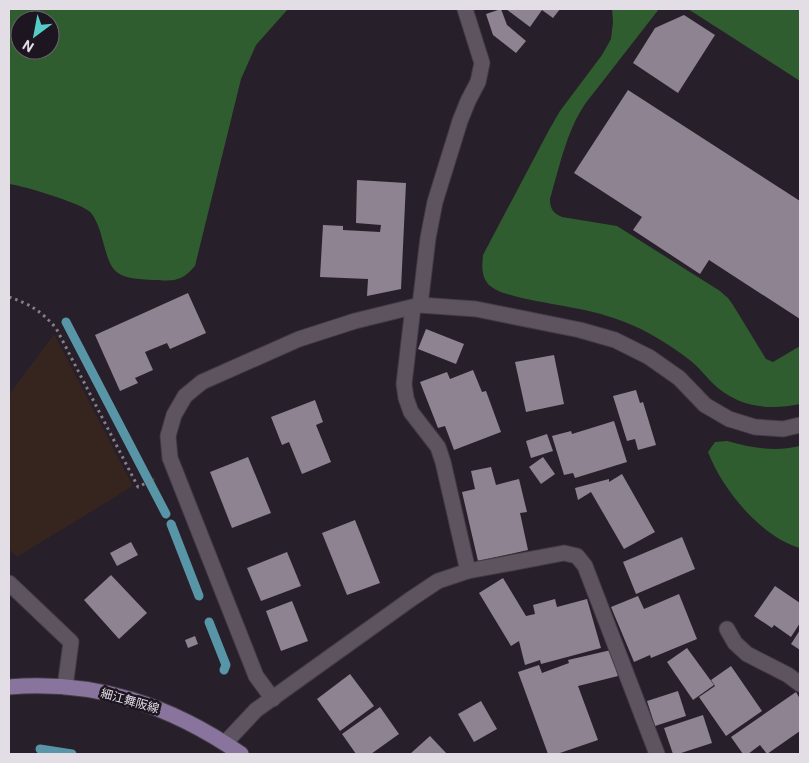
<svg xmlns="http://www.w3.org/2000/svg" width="809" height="763" font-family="Roboto,'Noto Sans JP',sans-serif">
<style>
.industrial{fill:#36241e}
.forest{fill:#305d30;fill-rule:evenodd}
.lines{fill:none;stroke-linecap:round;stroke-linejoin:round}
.stream{stroke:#5895a7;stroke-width:9}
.building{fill:#8e8491}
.minor-casing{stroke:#433b45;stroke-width:17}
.tertiary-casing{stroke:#433b45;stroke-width:17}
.primary-casing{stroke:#433b45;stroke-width:17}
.path{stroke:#878089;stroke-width:3;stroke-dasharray:2.5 4;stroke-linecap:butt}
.minor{stroke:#5e5460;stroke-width:15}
.tertiary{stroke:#5e5460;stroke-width:15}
.primary{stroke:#89749e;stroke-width:15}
.labels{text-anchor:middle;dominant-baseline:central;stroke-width:5;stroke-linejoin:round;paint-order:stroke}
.street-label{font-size:12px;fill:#e3dde5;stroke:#1d1520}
</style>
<rect width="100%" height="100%" fill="#271f29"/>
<!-- industrial -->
<path class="industrial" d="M54 334 133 486 17 557 9 549V395Z"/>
<!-- forest -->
<g class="forest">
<path d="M9 9H288L256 45 241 79 195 266C181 282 174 281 154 280 109 278 112 272 100 231 98 225 94 215 89 211 77 202 24 186 9 184ZM20 20H50V50H20Z"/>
<path d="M612 9H659L585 104C566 133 560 165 550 199 550 209 553 213 562 217L617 226 720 291 728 298 733 305 766 359 773 362 800 346V404C771 410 742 408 718 388 708 380 701 369 691 361 670 345 647 330 622 321 584 306 542 305 504 293 499 292 491 287 488 284 481 275 482 265 483 255L549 130 560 111 602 55 611 39 613 22Z"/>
<path d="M688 9H800V81Z"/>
<path d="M727 441C753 448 774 452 800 446V548C761 537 722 489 708 452L715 442Z"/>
</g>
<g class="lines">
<!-- stream -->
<g class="stream">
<path d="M66 322 166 514"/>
<path d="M171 524 199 596"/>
<path d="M209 622 226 665 224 670"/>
<path d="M40 749 72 754"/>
</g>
</g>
<!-- building -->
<g class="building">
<path d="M501 9 507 25 526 41 516 53 493 35 486 14Z"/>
<path d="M506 9H560L553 18 542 10 530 27Z"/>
<path d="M684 15 715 35 678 93 633 63 655 28Z"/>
<path d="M628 90 800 201V319L709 260 700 274 633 230 642 217 574 173Z"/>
<path d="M357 180 406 183 401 289 367 296 368 279 320 277 323 225 343 226V230L380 232 381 225 356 223Z"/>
<path d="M188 293 206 333 170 349 167 343 145 352 153 370 135 378 138 383 120 391 95 335Z"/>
<path d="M426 329 464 344 456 364 418 349Z"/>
<path d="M554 355 564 404 526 412 515 362Z"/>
<path d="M473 370 482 392 486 391 501 432 454 450 445 426 438 428 420 382 447 372 450 379Z"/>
<path d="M636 390 640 403 643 402 656 445 638 450 635 439 627 441 613 396Z"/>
<path d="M315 400 323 422 316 425 331 462 302 474 289 442 282 445 271 417Z"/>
<path d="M614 421 627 462 575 478 573 473 564 475 552 436 571 431 572 434Z"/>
<path d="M547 434 553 451 531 458 526 441Z"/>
<path d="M248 457 271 513 232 528 210 472Z"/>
<path d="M543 457 555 474 541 484 529 467Z"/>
<path d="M491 467 496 485 519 479 527 512 520 513 528 550 478 561 462 492 475 489 471 471Z"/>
<path d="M622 474 655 532 624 549 591 492 578 500 575 488 609 479V482Z"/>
<path d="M355 520 380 583 347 595 322 533Z"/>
<path d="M682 537 695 569 636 594 623 562Z"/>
<path d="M131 542 138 555 117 566 110 553Z"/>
<path d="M287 552 301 586 261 601 247 568Z"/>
<path d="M111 575 147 613 119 639 84 600Z"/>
<path d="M503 578 526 616 535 614 533 605 555 599 557 607 587 599 601 648 541 664 540 660 525 665 519 641 511 646 479 593Z"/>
<path d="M775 586 800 603V623L791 637 774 625 772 628 754 616Z"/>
<path d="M679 594 697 639 651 658 650 655 634 662 611 607 638 596 644 609Z"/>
<path d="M292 601 308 641 281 651 266 611Z"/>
<path d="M800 630V650L791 644Z"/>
<path d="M195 636 198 644 188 648 185 640Z"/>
<path d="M687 648 714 685 693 700 667 662Z"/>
<path d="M611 650 618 676 578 686 598 740 557 754H548L518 672 539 665 542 673 569 663 568 660Z"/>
<path d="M731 666 762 711 726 736 699 697 715 686 711 680Z"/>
<path d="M350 674 374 706 340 731 317 699Z"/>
<path d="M678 691 686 716 655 726 647 701Z"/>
<path d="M796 692 800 699V731L767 754 760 745 748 754H743L731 737Z"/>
<path d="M481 701 497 729 474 742 458 714Z"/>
<path d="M380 707 399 734 371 754H356L342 734Z"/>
<path d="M703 715 712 743 678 754H673L664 728Z"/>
<path d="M430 736 447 754H410Z"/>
</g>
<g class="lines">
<defs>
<g id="minor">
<path d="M420 305 428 238 435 202 460 121 468 101 478 82 482 63 465 9"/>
<path d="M413 307 404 384 406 398 411 412 438 447 443 462 468 571"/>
<path d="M727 629 735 643 747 654 788 675 800 684"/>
<path d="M273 699 256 676 170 458 168 436 174 415 185 396 202 382 299 339 355 321 420 305 476 309 580 330 615 340 649 357 679 378 705 405 729 419 755 427 783 429 800 425"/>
<path d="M225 743 256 710 411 599 438 581 468 571 564 553 577 556 585 566 657 754"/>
</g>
<path id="tertiary" d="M9 583 71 642 65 687"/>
<path id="primary" d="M9 687C96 680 170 705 241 754"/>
</defs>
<!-- minor casing -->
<use href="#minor" class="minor-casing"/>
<!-- tertiary casing -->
<use href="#tertiary" class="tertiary-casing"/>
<!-- primary casing -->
<use href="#primary" class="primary-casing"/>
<!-- path -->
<path class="path" d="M9 297C30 304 41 311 56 328L138 487 154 479"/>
<!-- minor -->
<use href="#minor" class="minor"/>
<!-- tertiary -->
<use href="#tertiary" class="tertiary"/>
<!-- primary -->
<use href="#primary" class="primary"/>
</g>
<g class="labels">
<!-- street labels -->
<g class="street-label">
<text transform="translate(130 701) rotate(16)">細江舞阪線</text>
</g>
</g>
<!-- border -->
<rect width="809" height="763" fill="none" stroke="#e3dde5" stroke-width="20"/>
<!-- north arrow -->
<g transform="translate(35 35) rotate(212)"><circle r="24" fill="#1d1520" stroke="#6c656f"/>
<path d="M0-4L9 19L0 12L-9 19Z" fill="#55cdc6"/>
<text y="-8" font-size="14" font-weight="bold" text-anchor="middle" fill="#e3dde5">N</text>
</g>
</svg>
